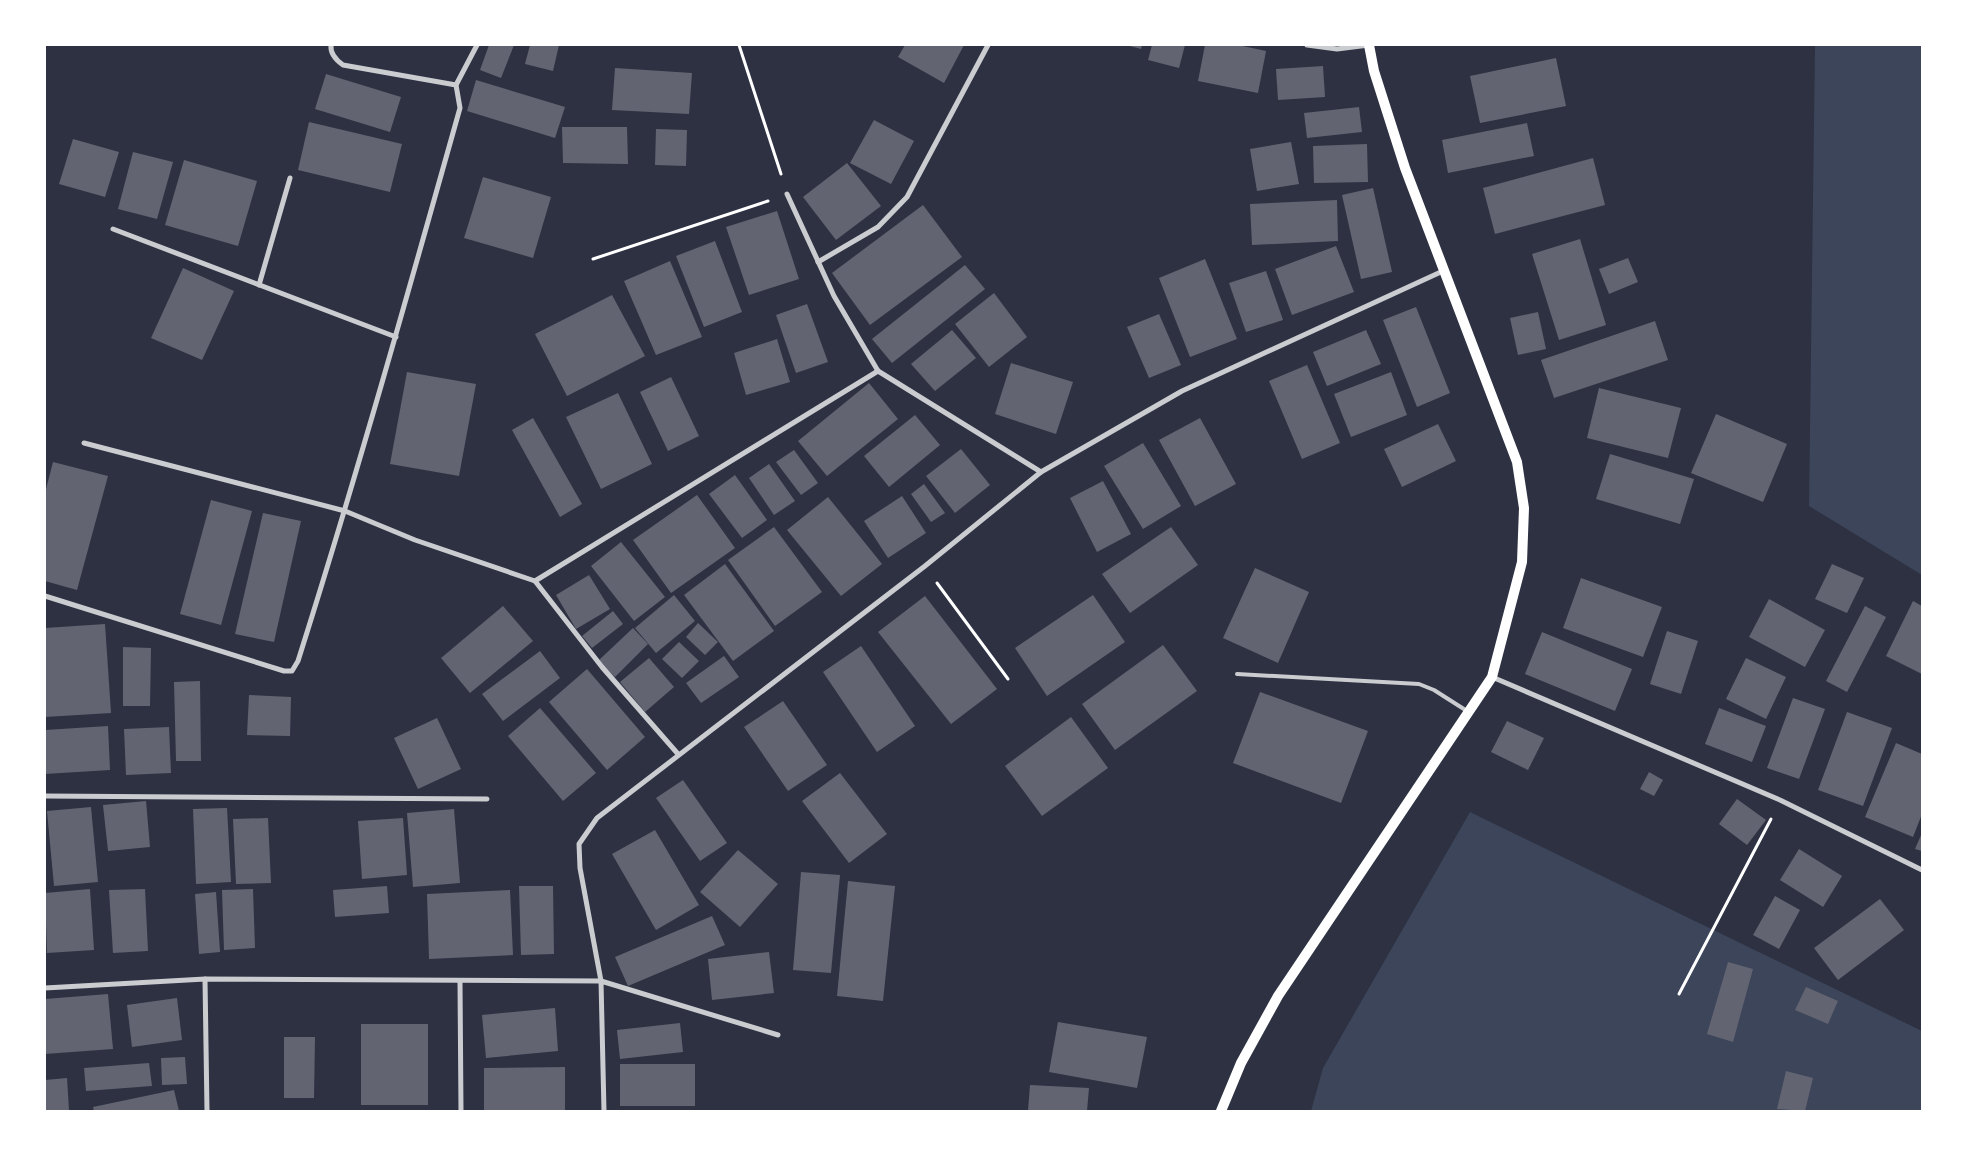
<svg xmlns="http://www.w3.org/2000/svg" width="1967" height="1156" font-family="Quicksand,sans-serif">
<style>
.green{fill:#3c4559}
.building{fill:#626471}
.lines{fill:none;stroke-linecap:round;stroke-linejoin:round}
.path{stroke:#fff;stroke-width:3}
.service{stroke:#caccd0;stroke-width:4}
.minor{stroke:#caccd0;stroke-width:5}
.secondary{stroke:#fff;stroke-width:10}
</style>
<rect width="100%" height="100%" fill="#2d3142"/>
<!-- green -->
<g class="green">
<path d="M1815 45H1922V575L1809 506Z"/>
<path d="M1470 812 1922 1031V1111H1311L1323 1068Z"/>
</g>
<!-- building -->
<g class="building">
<path d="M489 45H514L501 78 480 70Z"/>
<path d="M530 45H559L553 71 525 64Z"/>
<path d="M905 45H964L944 83 898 57Z"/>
<path d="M1126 45H1142L1141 49Z"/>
<path d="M1152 45H1185L1179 68 1148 60Z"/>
<path d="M1205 45H1238L1266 51 1258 93 1198 81Z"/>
<path d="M1556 58 1566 106 1480 123 1470 76Z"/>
<path d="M1323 66 1325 97 1278 100 1276 69Z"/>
<path d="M615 68 692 73 689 114 612 110Z"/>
<path d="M326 74 401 97 390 132 315 109Z"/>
<path d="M476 80 565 107 555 138 467 111Z"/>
<path d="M1359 107 1362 132 1307 138 1304 113Z"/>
<path d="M874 120 914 141 891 184 850 163Z"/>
<path d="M309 122 402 144 390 192 298 170Z"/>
<path d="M1527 123 1534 156 1448 173 1442 140Z"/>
<path d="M562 127H627L628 164 563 163Z"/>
<path d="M656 129 687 130 686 166 655 165Z"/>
<path d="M73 139 119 152 105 197 59 184Z"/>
<path d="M1291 142 1299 184 1257 191 1250 149Z"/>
<path d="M1367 144 1368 182 1314 183 1313 146Z"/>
<path d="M133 152 173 162 157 219 118 209Z"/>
<path d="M1593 158 1605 205 1495 234 1483 188Z"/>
<path d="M184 160 257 181 238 246 165 225Z"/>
<path d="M847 163 881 206 836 240 803 197Z"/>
<path d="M483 177 551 197 533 258 464 238Z"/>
<path d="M1373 188 1392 272 1361 279 1342 195Z"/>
<path d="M1337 200 1338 241 1252 245 1250 204Z"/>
<path d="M923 205 962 257 870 325 832 273Z"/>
<path d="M777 211 799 279 749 295 726 227Z"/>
<path d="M1580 239 1606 325 1559 340 1532 254Z"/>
<path d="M715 241 742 312 704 327 676 256Z"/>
<path d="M1336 246 1354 292 1292 315 1275 269Z"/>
<path d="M1628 258 1638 282 1609 294 1599 269Z"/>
<path d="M1205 259 1237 339 1190 357 1159 278Z"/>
<path d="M670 261 702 337 656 355 624 281Z"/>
<path d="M965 265 985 289 892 363 872 339Z"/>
<path d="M183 268 234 291 202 360 151 338Z"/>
<path d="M1266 271 1283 320 1246 332 1229 283Z"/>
<path d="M994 293 1027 337 989 367 955 324Z"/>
<path d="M612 295 645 356 567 396 535 334Z"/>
<path d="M807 304 828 362 796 373 776 315Z"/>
<path d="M1416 307 1450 393 1417 407 1383 320Z"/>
<path d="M1538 312 1546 349 1518 355 1510 318Z"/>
<path d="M1159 314 1181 365 1149 378 1127 327Z"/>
<path d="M1655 321 1668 360 1554 398 1541 360Z"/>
<path d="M952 330 976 358 935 391 911 364Z"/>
<path d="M1366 330 1381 364 1327 386 1313 352Z"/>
<path d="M777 339 790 382 746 395 734 353Z"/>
<path d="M1011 363 1073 382 1056 434 995 414Z"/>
<path d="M1307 365 1340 443 1302 459 1269 381Z"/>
<path d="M407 372 476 384 459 476 390 464Z"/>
<path d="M1391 372 1407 415 1351 437 1334 394Z"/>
<path d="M671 377 699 436 668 451 640 392Z"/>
<path d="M869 383 898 419 827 476 798 441Z"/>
<path d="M1599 388 1681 408 1668 458 1587 438Z"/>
<path d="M618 393 652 464 601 489 566 417Z"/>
<path d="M1716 414 1787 444 1763 502 1691 473Z"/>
<path d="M915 415 940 445 889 487 864 456Z"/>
<path d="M533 418 582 504 560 517 512 430Z"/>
<path d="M1200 418 1236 484 1195 506 1159 440Z"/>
<path d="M1438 424 1456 461 1402 487 1384 449Z"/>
<path d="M1143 443 1181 506 1143 529 1104 466Z"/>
<path d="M961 449 990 485 955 513 926 476Z"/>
<path d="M794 450 818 483 801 495 776 462Z"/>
<path d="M1610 454 1694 479 1680 524 1596 499Z"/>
<path d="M53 462 108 476 77 590 45 581V493Z"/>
<path d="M769 464 795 501 774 515 749 478Z"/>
<path d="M735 475 767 520 742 538 709 494Z"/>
<path d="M1103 481 1131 534 1097 552 1070 498Z"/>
<path d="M924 484 945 513 931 522 911 494Z"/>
<path d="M697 495 735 548 671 593 633 540Z"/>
<path d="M902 496 926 533 888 558 864 521Z"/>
<path d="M828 497 882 564 841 596 787 530Z"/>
<path d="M211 500 252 511 221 625 180 614Z"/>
<path d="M263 513 301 521 274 642 235 634Z"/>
<path d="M774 527 822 592 775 626 728 560Z"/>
<path d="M1171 527 1198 565 1130 613 1102 574Z"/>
<path d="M621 542 665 597 634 621 591 566Z"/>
<path d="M725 564 774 631 733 661 684 595Z"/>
<path d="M1832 564 1864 578 1847 613 1815 599Z"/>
<path d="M1255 568 1309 592 1278 663 1223 638Z"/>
<path d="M589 575 610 609 576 629 556 595Z"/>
<path d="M1581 578 1662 607 1643 657 1563 628Z"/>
<path d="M674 595 695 621 656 653 635 628Z"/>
<path d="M1093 595 1125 642 1047 696 1015 648Z"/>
<path d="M925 596 997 689 951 724 878 632Z"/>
<path d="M1769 599 1825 630 1805 667 1749 637Z"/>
<path d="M1913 601 1922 606V674L1886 656Z"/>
<path d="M503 606 533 641 470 693 441 658Z"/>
<path d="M1865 606 1886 617 1847 692 1826 681Z"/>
<path d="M613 611 623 624 592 648 582 636Z"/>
<path d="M698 623 718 642 705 655 686 637Z"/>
<path d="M105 624 111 713 45 717V628Z"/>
<path d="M633 628 648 644 615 677 598 661Z"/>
<path d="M1667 631 1698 641 1681 694 1650 684Z"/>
<path d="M1542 632 1632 669 1615 711 1525 674Z"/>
<path d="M679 642 699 661 682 678 662 659Z"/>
<path d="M1163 645 1197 691 1115 750 1082 704Z"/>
<path d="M861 646 915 726 877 752 823 672Z"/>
<path d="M123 647 151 648 150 706H123Z"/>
<path d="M540 651 560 678 503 721 482 694Z"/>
<path d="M724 656 739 677 701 703 686 683Z"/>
<path d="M649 658 674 687 645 712 620 682Z"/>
<path d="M1746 658 1786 677 1766 719 1726 699Z"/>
<path d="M587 669 645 737 607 770 549 702Z"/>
<path d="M200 681 201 761H176L174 682Z"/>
<path d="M1260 692 1368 731 1341 803 1233 763Z"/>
<path d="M249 695 291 697 290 736 247 735Z"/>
<path d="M1793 698 1825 709 1799 779 1767 768Z"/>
<path d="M783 701 827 765 788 791 744 727Z"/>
<path d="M540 708 596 773 563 801 508 736Z"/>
<path d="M1719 708 1766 726 1752 762 1705 744Z"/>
<path d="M1847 712 1892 728 1863 806 1818 790Z"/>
<path d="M1071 717 1108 768 1042 816 1005 766Z"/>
<path d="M437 718 461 769 418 789 394 738Z"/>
<path d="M1507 721 1544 738 1528 770 1491 752Z"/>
<path d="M108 726 110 770 45 774V730Z"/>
<path d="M169 727 171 773 126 775 124 729Z"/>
<path d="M1896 743 1922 754V814L1913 837 1865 817Z"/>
<path d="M1649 772 1663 780 1654 796 1640 789Z"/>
<path d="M840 773 887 834 849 863 802 801Z"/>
<path d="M683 780 727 843 700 861 656 798Z"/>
<path d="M1737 799 1766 820 1747 845 1719 824Z"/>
<path d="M146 801 150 847 108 851 103 805Z"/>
<path d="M91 807 98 882 54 886 47 811Z"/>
<path d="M227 808 231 882 196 884 193 809Z"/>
<path d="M454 809 460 883 413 887 407 813Z"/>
<path d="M268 818 271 883 236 884 233 819Z"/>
<path d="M403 818 407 875 362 879 358 821Z"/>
<path d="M655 830 699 905 656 930 612 854Z"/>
<path d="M1922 833V851L1915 849Z"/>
<path d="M1799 849 1842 876 1823 907 1780 880Z"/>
<path d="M738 850 778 884 740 927 700 892Z"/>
<path d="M801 872 840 875 831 973 793 970Z"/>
<path d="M848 881 895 886 883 1001 837 996Z"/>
<path d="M387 886 389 913 335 917 333 890Z"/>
<path d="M519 886H553L554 954 521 955Z"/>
<path d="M90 889 94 950 47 953 45 893Z"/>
<path d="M145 889 148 951 113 953 109 890Z"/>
<path d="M253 889 255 948 224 950 222 890Z"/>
<path d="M510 890 513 955 429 959 427 894Z"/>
<path d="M216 892 220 952 199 954 195 894Z"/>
<path d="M1775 896 1800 910 1779 949 1753 935Z"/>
<path d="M1880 899 1904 930 1838 980 1814 948Z"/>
<path d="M712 916 725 945 628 986 615 957Z"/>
<path d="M769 952 774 993 712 1000 708 959Z"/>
<path d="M1728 962 1753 969 1733 1042 1707 1034Z"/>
<path d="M1806 987 1838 1001 1828 1024 1795 1010Z"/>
<path d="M108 994 113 1049 45 1054V999Z"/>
<path d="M177 998 182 1040 132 1047 127 1005Z"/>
<path d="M555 1008 558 1051 486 1058 482 1015Z"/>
<path d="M1058 1022 1147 1037 1137 1088 1049 1072Z"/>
<path d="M680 1023 683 1052 620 1059 617 1030Z"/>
<rect x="361" y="1024" width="67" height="81"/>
<path d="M284 1037H315L314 1098H284Z"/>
<path d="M185 1057 187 1084 162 1085 161 1058Z"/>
<path d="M149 1063 152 1086 86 1091 84 1068Z"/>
<rect x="620" y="1064" width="75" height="42"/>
<path d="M565 1067V1111H484V1068Z"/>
<path d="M1786 1071 1813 1078 1805 1111 1777 1109Z"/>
<path d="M67 1078 69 1110 45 1111V1080Z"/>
<path d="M1030 1085 1089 1088 1087 1111H1028Z"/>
<path d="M174 1090 179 1111H94L93 1107Z"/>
</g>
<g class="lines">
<!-- path -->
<g class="path">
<path d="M739 45 781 174"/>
<path d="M593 259 768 201"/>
<path d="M937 583 1008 679"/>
<path d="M1679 994 1771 819"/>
</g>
<!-- service -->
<path class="service" d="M1237 674 1419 684 1434 690 1467 711"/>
<!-- minor -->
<g class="minor">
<path d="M331 45C330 54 336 60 343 65L456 85"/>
<path d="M1307 45 1337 49 1369 45"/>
<path d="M787 194 834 296 878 371 1041 472"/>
<path d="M113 229 396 337"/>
<path d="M818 262 878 227 907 197 988 45"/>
<path d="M259 285 290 178"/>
<path d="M84 443 345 511 415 540 535 581 602 667 678 754"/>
<path d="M535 581 878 371"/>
<path d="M45 596 284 671H292L298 661C356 478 408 293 460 108L456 85 477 45"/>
<path d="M1492 677 1780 800 1922 870"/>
<path d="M45 796 487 799"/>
<path d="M205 979 207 1111"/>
<path d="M460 982 461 1111"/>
<path d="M45 988 205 979 601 981 580 868 579 844 597 818 925 566 1041 472 1182 391 1443 271"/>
<path d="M604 1111 601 981 778 1035"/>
</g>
<!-- secondary -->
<path class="secondary" d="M1221 1111 1241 1063 1278 996 1492 677 1522 562 1524 508 1517 462 1405 168 1374 71 1369 45"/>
</g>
<!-- border -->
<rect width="1967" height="1156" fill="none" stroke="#ffffff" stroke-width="92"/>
</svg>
